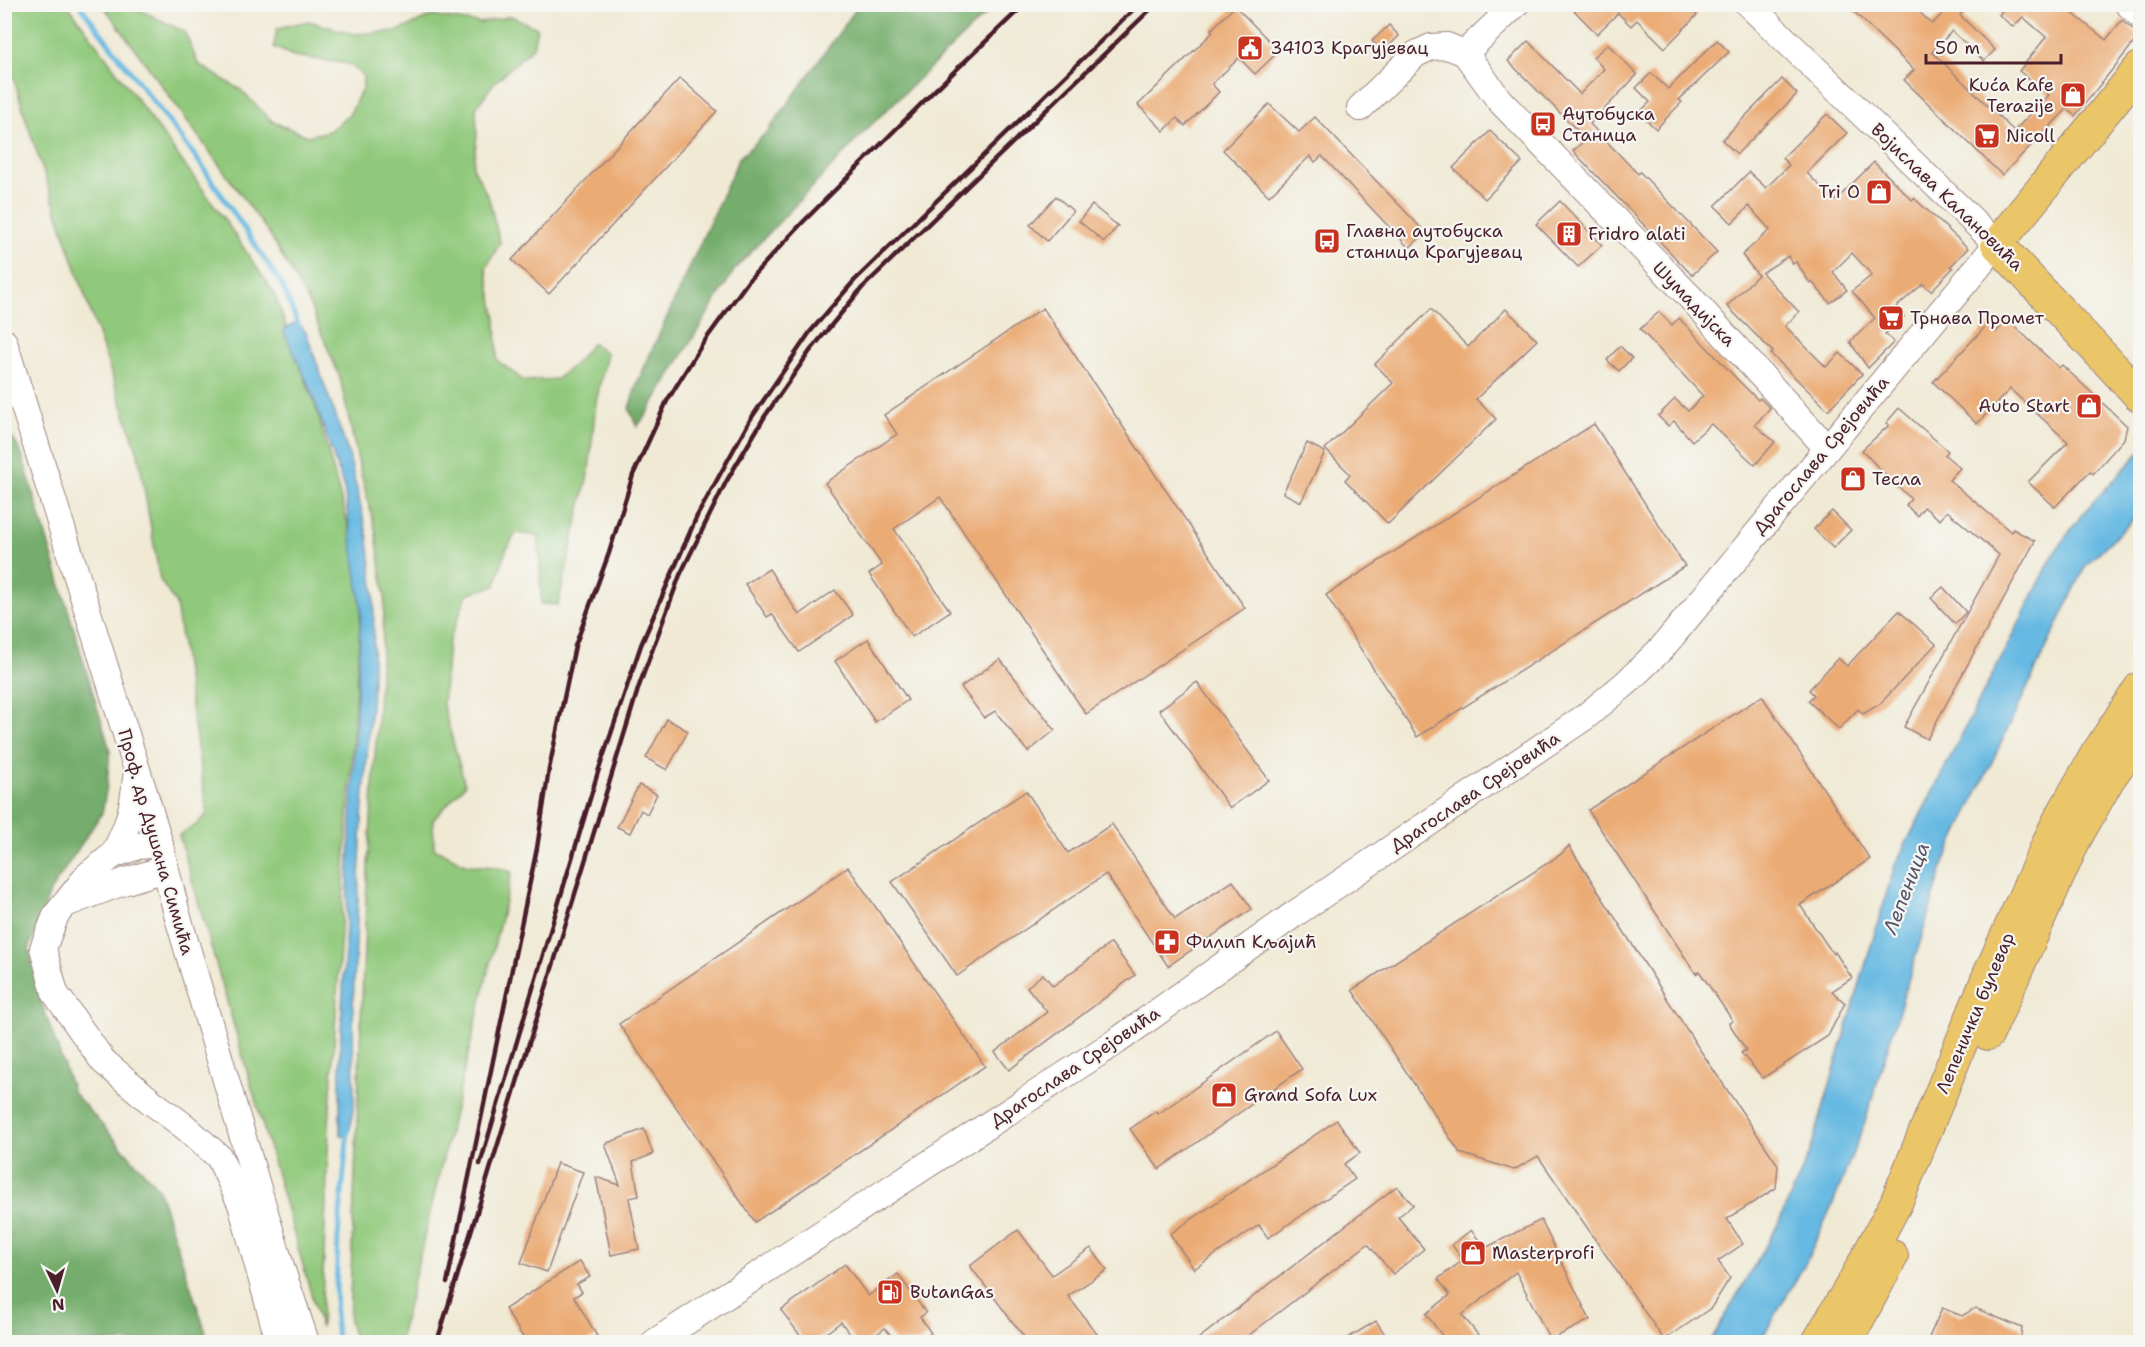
<svg xmlns="http://www.w3.org/2000/svg" width="2145" height="1347" font-family="'Shantell Sans',sans-serif">
<style>
.green{fill:#91c97c;stroke:#6e7454;stroke-width:1.5}
.forest{fill:#74ad6c;stroke:#5f664c;stroke-width:1.5}
.water{fill:#66b9e2;stroke:#586c86;stroke-width:1.5}
.lines{fill:none;stroke-linecap:round;stroke-linejoin:round}
.stream{stroke:#66b9e2;stroke-width:5}
.building{fill:#ebab74}
.minor-casing{stroke:#9d8480;stroke-width:28}
.major-casing{stroke:#9d8480;stroke-width:34}
.minor{stroke:#fff;stroke-width:26}
.major{stroke:#ebc669;stroke-width:32}
.rail{stroke:#4a1f2b;stroke-width:4.5}
.labels{text-anchor:middle;dominant-baseline:central;stroke-width:4.5;stroke-linejoin:round;paint-order:stroke}
.poi-label{font-size:18px;fill:#4a1f2b;stroke:#f6f6f2;text-anchor:start}
.street-label{font-size:18px;fill:#4a1f2b;stroke:#f6f6f2}
.water-label{font-size:20px;font-style:italic;fill:#54556b;stroke:#f6f6f2}
</style>
<rect width="100%" height="100%" fill="#f6f6f2"/>
<filter id="ink" filterUnits="userSpaceOnUse"><feTurbulence type="fractalNoise" baseFrequency=".0167" numOctaves="2"/><feDisplacementMap in="SourceGraphic" scale="12" xChannelSelector="R" yChannelSelector="G"/><feConvolveMatrix kernelMatrix="1 2 1 2 8 2 1 2 1" color-interpolation-filters="sRGB"/></filter>
<filter id="wash" filterUnits="userSpaceOnUse"><feTurbulence type="fractalNoise" baseFrequency=".008" numOctaves="4" result="noise"/><feDisplacementMap in="SourceGraphic" scale="24" xChannelSelector="R" yChannelSelector="G"/><feGaussianBlur stdDeviation="1.35" result="paint"/><feColorMatrix in="noise" values="0 0 0 0 0 0 0 0 0 0 0 0 0 0 0 0 0 1.4 0 .05"/><feComposite in="paint" operator="in"/></filter>
<g filter="url(#wash)">
<rect width="100%" height="100%" fill="#f0ead5"/>
<!-- green -->
<g class="green">
<path d="M4 5H68L222 216 274 293 317 411 357 558 361 607 329 1126 321 1328 179 835 196 825 207 814 176 604 160 580 138 453 28 126 5 49Z"/>
<path d="M103 5H130L185 32 198 64 241 90 273 122 308 136 329 131 349 115 363 87V76L349 64 293 56 274 47 277 28 309 21 354 34 398 31 432 16 480 23 511 16 537 28 533 47 493 84 476 108 477 135 473 167 489 199 500 243 486 268 496 319 497 360 524 381 557 379 577 362 592 343 607 353 596 402 589 470 558 605 541 604 539 536 516 533 506 550 495 586 467 594 448 644 443 705 465 785 433 820 434 848 467 865 496 867 512 872 399 1342H355L349 1322 366 899 385 597 375 528 360 470 340 378 308 301 268 232Z"/>
</g>
<!-- forest -->
<g class="forest">
<path d="M859 5H995L869 127 735 269 646 415 637 427 629 408 637 383 739 158 768 131Z"/>
<path d="M4 424 21 452 110 750 107 786 102 813 51 890 29 949 43 1006 73 1092 158 1188 209 1342H5Z"/>
</g>
<!-- water -->
<g class="water">
<path d="M298 322 306 332 349 455 368 538 374 595 373 680 362 819 353 1005 354 1103 349 1136 340 1135V1052L361 607 344 488 311 390 283 330Z"/>
<path d="M2140 452V513L2086 565 1945 860 1866 1119 1835 1199 1806 1262 1760 1342H1710L1776 1228 1809 1155 1895 865 2055 552 2083 513Z"/>
</g>
<g class="lines">
<!-- stream -->
<g class="stream">
<path d="M79 4 198 160 282 285 299 327"/>
<path d="M337 1342 335 1315 338 1236 348 1129"/>
</g>
</g>
<g id="blocks">
<!-- building -->
<g class="building">
<path d="M1568 4H1687L1697 15 1665 48 1637 20 1631 26 1618 13 1597 34Z"/>
<path d="M1846 4H1911L1932 24 1952 4H1971L1960 15 1995 50 1984 61 1952 31 1932 52 2014 131 2049 95 2019 71 2046 37 2023 17 2013 27 1999 15 2007 4H2078L2071 12 2106 40 2122 20 2140 35 2075 116 2067 109 2002 175 1904 80 1914 70Z"/>
<path d="M1235 6 1279 51 1255 74 1239 58 1212 84 1219 92 1185 126 1177 118 1164 131 1138 105 1213 32 1211 30Z"/>
<path d="M1389 25 1399 36 1383 52 1372 41Z"/>
<path d="M1717 40 1729 52 1679 100 1682 102 1656 129 1639 113 1650 102 1636 88 1651 73 1668 89Z"/>
<path d="M1528 41 1580 94 1604 69 1593 57 1608 44 1637 75 1590 124 1638 174 1640 172 1717 252 1692 275 1573 151 1586 139 1508 61Z"/>
<path d="M680 78 717 111 549 294 512 260Z"/>
<path d="M1782 79 1797 94 1737 154 1722 140Z"/>
<path d="M1269 104 1299 132 1315 117 1426 233 1409 248 1322 156 1315 162 1310 156 1269 196 1223 150Z"/>
<path d="M1827 114 1847 133 1807 173 1835 201 1874 162 1912 200 1914 198 1968 248 1951 266 1953 268 1931 291 1923 284 1896 307 1904 317 1885 334 1894 342 1868 368 1850 342 1875 318 1852 291 1872 275 1852 253 1833 272 1847 290 1830 303 1812 282 1810 283 1796 262 1793 264 1788 256 1762 273 1799 312 1785 326 1826 367 1840 353 1862 374 1828 410 1771 354 1773 352 1727 306 1758 275 1742 255 1770 230 1749 206 1732 223 1715 206 1749 172 1766 188 1789 165 1782 158Z"/>
<path d="M1490 131 1522 162 1485 199 1453 168Z"/>
<path d="M1056 196 1073 211 1047 241 1030 225Z"/>
<path d="M1560 201 1602 245 1578 267 1536 224Z"/>
<path d="M1092 205 1118 226 1104 242 1079 221Z"/>
<path d="M1043 308 1245 608 1086 714 940 497 894 529 950 611 912 637 869 574 882 565 825 483 897 434 884 415Z"/>
<path d="M1431 309 1468 347 1506 309 1537 340 1476 399 1496 419 1388 524 1345 480 1350 474 1325 449 1393 383 1375 364Z"/>
<path d="M1659 312 1672 325 1679 318 1737 379 1758 400 1760 398 1770 408 1755 425 1775 442 1755 465 1711 424 1692 441 1674 421 1668 426 1658 416 1675 399 1688 411 1703 396 1640 329Z"/>
<path d="M2008 320 2059 368 2062 365 2127 426 2124 439 2093 474 2090 471 2055 507 2028 482 2068 442 2010 389 1977 424 1933 382 1988 324 1996 332Z"/>
<path d="M1620 346 1632 358 1619 371 1607 360Z"/>
<path d="M1899 408 1948 451 1945 455 1960 468 1949 480 2011 532 2013 529 2035 541 1927 739 1904 727 1999 555 1947 511 1940 520 1924 507 1917 516 1906 505 1911 499 1890 478 1889 479 1862 450 1889 425 1886 423Z"/>
<path d="M1594 424 1685 566 1417 737 1326 595Z"/>
<path d="M1307 443 1325 452 1301 502 1283 493Z"/>
<path d="M1832 511 1851 530 1833 548 1814 529Z"/>
<path d="M769 569 799 615 835 590 853 615 799 652 772 614 767 617 745 584Z"/>
<path d="M1943 587 1966 612 1955 624 1931 598Z"/>
<path d="M1899 611 1936 644 1880 704 1863 714 1858 709 1839 729 1808 701 1814 695 1809 690 1838 658 1847 666Z"/>
<path d="M868 639 908 700 875 722 835 661Z"/>
<path d="M1000 659 1055 730 1028 752 995 711 984 718 961 687Z"/>
<path d="M1197 682 1269 780 1230 808 1159 710Z"/>
<path d="M1762 696 1870 859 1800 905 1833 954 1835 952 1852 978 1832 991 1845 1003 1828 1036 1763 1078 1741 1053 1746 1050 1729 1023 1733 1021 1699 971 1696 974 1588 810Z"/>
<path d="M667 719 688 731 667 770 646 758Z"/>
<path d="M639 785 657 794 647 814 641 810 630 833 617 827Z"/>
<path d="M1026 791 1068 853 1112 824 1175 919 1233 881 1252 909 1168 966 1106 874 957 976 892 882Z"/>
<path d="M1569 846 1698 1047 1778 1165 1776 1188 1727 1219 1743 1244 1718 1261 1730 1278 1711 1308 1664 1340 1538 1156 1514 1170 1460 1153 1352 990 1560 855Z"/>
<path d="M848 867 985 1066 755 1222 619 1024Z"/>
<path d="M1111 943 1135 975 1009 1070 995 1052 1047 1012 1027 987 1043 974 1053 986Z"/>
<path d="M1276 1031 1302 1069 1159 1169 1130 1129 1156 1111 1158 1114Z"/>
<path d="M1337 1120 1360 1153 1344 1164 1355 1179 1268 1238 1259 1225 1194 1269 1170 1234Z"/>
<path d="M644 1129 653 1154 633 1162 639 1196 629 1198 639 1249 611 1255 596 1177 620 1185 605 1144Z"/>
<path d="M557 1163 583 1172 547 1272 521 1263Z"/>
<path d="M1397 1186 1413 1205 1398 1217 1424 1249 1393 1274 1368 1244 1240 1342H1194Z"/>
<path d="M1541 1220 1590 1320 1550 1340 1516 1272 1462 1315 1484 1342H1447L1426 1314 1450 1295 1438 1279 1463 1260 1452 1245 1471 1230 1485 1248Z"/>
<path d="M1018 1230 1052 1275 1091 1248 1107 1270 1068 1296 1103 1342H1028L970 1266Z"/>
<path d="M580 1261 590 1277 577 1284 582 1292 574 1297 597 1336 586 1342H526L505 1309Z"/>
<path d="M845 1264 868 1296 898 1274 926 1313 920 1317 931 1333 918 1342H896L885 1328 866 1342H856L841 1322 814 1342H805L781 1310Z"/>
<path d="M1942 1308 1962 1316 1975 1308 2022 1328 2020 1342H1927Z"/>
<path d="M1376 1321 1390 1342H1341Z"/>
</g>
</g>
</g>
<g filter="url(#ink)">
<use href="#blocks" fill-opacity="0" stroke="#9d8480" stroke-width="1.5"/>
<g class="lines">
<defs>
<g id="minor">
<path d="M2128 4 2140 15"/>
<path d="M1465 53 1500 101 1690 297 1827 448"/>
<path d="M1465 53 1516 4"/>
<path d="M1360 108 1416 54 1431 47 1447 46 1465 53"/>
<path d="M4 342 157 834 177 914 282 1270 306 1342"/>
<path d="M160 844 138 846 113 855 88 875 56 915 43 948 55 993 103 1061 149 1100 184 1126 219 1157 241 1204 279 1342"/>
<path d="M113 855C128 827 133 810 136 778"/>
<path d="M68 903 126 881 165 869"/>
<path d="M655 1342 1117 1041 1293 915 1585 717 1625 684 1662 648 1997 244 1748 4"/>
</g>
<g id="major">
<path d="M2140 68 1997 244 2140 396"/>
<path d="M1988 1034 2074 841 2108 780 2140 734"/>
<path d="M1818 1342 1856 1278 1896 1203 1988 977 2057 824 2096 755 2140 688"/>
<path d="M1846 1342 1892 1256"/>
</g>
</defs>
<!-- minor casing -->
<use href="#minor" class="minor-casing"/>
<!-- major casing -->
<use href="#major" class="major-casing"/>
<!-- minor -->
<use href="#minor" class="minor"/>
<!-- major -->
<use href="#major" class="major"/>
<!-- rail -->
<g class="rail">
<path d="M480 1164 598 772 641 645 697 516 750 420 810 332 854 281 1139 4"/>
<path d="M447 1283 537 848 549 769 575 646 609 553 633 475 667 401 701 346 749 280 803 222 933 92 1025 4"/>
<path d="M437 1342 639 686 680 575 726 482 765 416 810 351 862 288 1156 4"/>
</g>
</g>
</g>
<!-- icons -->
<defs>
<symbol id="civic-square" viewBox="-11 -11 22 22"><rect x="-9" y="-9" width="18" height="18" rx="4" fill="#c8321e" stroke="#f6f6f2"/><path d="M-.6-6.5H3V-4.5H.6V-3L4-1V1h2V6H-6V1h2V-1L-.6-3ZM-1.2 2.5V6h2.4V2.5Z" fill="#fff"/></symbol>
<symbol id="shop-square" viewBox="-11 -11 22 22"><rect x="-9" y="-9" width="18" height="18" rx="4" fill="#c8321e" stroke="#f6f6f2"/><path d="M-5-2.5h2.3a2.7 3.5 0 0 1 5.4 0H5L5.5 6h-11ZM-1.5-2.5h3a1.5 2.3 0 0 0-3 0Z" fill="#fff"/></symbol>
<symbol id="bus-square" viewBox="-11 -11 22 22"><rect x="-9" y="-9" width="18" height="18" rx="4" fill="#c8321e" stroke="#f6f6f2"/><path d="M-5-6H5V4H4V6H2V4H-2V6H-4V4H-5ZM-3.5-4V0h7V-4ZM-3.5 1.2v1.5H-2V1.2ZM2 1.2v1.5H3.5V1.2Z" fill="#fff"/></symbol>
<symbol id="supermarket-square" viewBox="-11 -11 22 22"><rect x="-9" y="-9" width="18" height="18" rx="4" fill="#c8321e" stroke="#f6f6f2"/><path d="M-6-5.5h2.5l.6 2H6L4.5 2H-2.5L-4.4-4H-6ZM-1.5 3.2a1.3 1.3 0 1 0 .1 0ZM3 3.2a1.3 1.3 0 1 0 .1 0Z" fill="#fff"/></symbol>
<symbol id="building-square" viewBox="-11 -11 22 22"><rect x="-9" y="-9" width="18" height="18" rx="4" fill="#c8321e" stroke="#f6f6f2"/><path d="M-4-6H4V6H1V3H-1V6H-4ZM-2.5-4.3h1.7v1.8h-1.7ZM.8-4.3h1.7v1.8H.8ZM-2.5-1h1.7V.8h-1.7ZM.8-1h1.7V.8H.8Z" fill="#fff"/></symbol>
<symbol id="pharmacy-square" viewBox="-11 -11 22 22"><rect x="-9" y="-9" width="18" height="18" rx="4" fill="#c8321e" stroke="#f6f6f2"/><path d="M-2-6h4v4h4v4h-4v4h-4v-4h-4v-4h4Z" fill="#fff"/></symbol>
<symbol id="fuel-square" viewBox="-11 -11 22 22"><rect x="-9" y="-9" width="18" height="18" rx="4" fill="#c8321e" stroke="#f6f6f2"/><path d="M-5.5-6h7V0h2V4h1.3V-2.5L3-4.5l.8-.8L6-3V5H2.5V1h-1V6h-7ZM-4.2-4.7v3.2H.2V-4.7Z" fill="#fff"/></symbol>
</defs>
<g fill-rule="evenodd">
<use href="#civic-square" x="1235" y="33" width="30" height="30"/>
<use href="#shop-square" x="2058" y="80" width="30" height="30"/>
<use href="#bus-square" x="1528" y="109" width="30" height="30"/>
<use href="#supermarket-square" x="1972" y="121" width="30" height="30"/>
<use href="#shop-square" x="1864" y="177" width="30" height="30"/>
<use href="#building-square" x="1554" y="219" width="30" height="30"/>
<use href="#bus-square" x="1312" y="226" width="30" height="30"/>
<use href="#supermarket-square" x="1876" y="303" width="30" height="30"/>
<use href="#shop-square" x="2074" y="391" width="30" height="30"/>
<use href="#shop-square" x="1838" y="464" width="30" height="30"/>
<use href="#pharmacy-square" x="1152" y="927" width="30" height="30"/>
<use href="#shop-square" x="1209" y="1080" width="30" height="30"/>
<use href="#shop-square" x="1458" y="1238" width="30" height="30"/>
<use href="#fuel-square" x="875" y="1277" width="30" height="30"/>
</g>
<g class="labels">
<!-- poi labels -->
<g class="poi-label">
<text x="1270" y="48">34103 Крагујевац</text>
<text x="2054" y="85" text-anchor="end">Kuća Kafe<tspan x="2054" dy="21">Terazije</tspan></text>
<text x="1562" y="114">Аутобуска<tspan x="1562" dy="21">Станица</tspan></text>
<text x="2006" y="136">Nicoll</text>
<text x="1860" y="192" text-anchor="end">Tri O</text>
<text x="1346" y="231">Главна аутобуска<tspan x="1346" dy="21">станица Крагујевац</tspan></text>
<text x="1588" y="234">Fridro alati</text>
<text x="1910" y="318">Трнава Промет</text>
<text x="2070" y="406" text-anchor="end">Auto Start</text>
<text x="1872" y="479">Тесла</text>
<text x="1186" y="942">Филип Кљајић</text>
<text x="1244" y="1095">Grand Sofa Lux</text>
<text x="1492" y="1253">Masterprofi</text>
<text x="910" y="1292">ButanGas</text>
</g>
<!-- street labels -->
<g class="street-label">
<text transform="translate(1947 197) rotate(44)">Војислава Калановића</text>
<text transform="translate(1694 304) rotate(46)">Шумадијска</text>
<text transform="translate(1821 455) rotate(-50)">Драгослава Срејовића</text>
<text transform="translate(1475 792) rotate(-34)">Драгослава Срејовића</text>
<text transform="translate(156 842) rotate(74)">Проф. др Душана Симића</text>
<text transform="translate(1975 1013) rotate(-67)">Лепенички булевар</text>
<text transform="translate(1075 1067) rotate(-34)">Драгослава Срејовића</text>
</g>
<!-- water labels -->
<g class="water-label">
<text transform="translate(1906 888) rotate(-69)">Лепеница</text>
</g>
</g>
<!-- margin -->
<rect width="2145" height="1347" fill="none" stroke="#f6f6f2" stroke-width="24"/>
<!-- north arrow -->
<g transform="translate(57 1290) rotate(175)" stroke="#f6f6f2" stroke-width="4.5" paint-order="stroke">
<path d="M0-4.5L10 22L0 15L-10 22Z" fill="#4a1f2b"/>
<text y="-9" font-size="16" font-weight="bold" text-anchor="middle" fill="#4a1f2b">N</text>
</g>
<!-- scale -->
<path d="M1926 54v9h135v-9" fill="none" stroke="#4a1f2b" stroke-width="3"/>
<text x="1935" y="54" font-size="18" fill="#4a1f2b" stroke="#f6f6f2" stroke-width="4.5" paint-order="stroke">50 m</text>
</svg>
